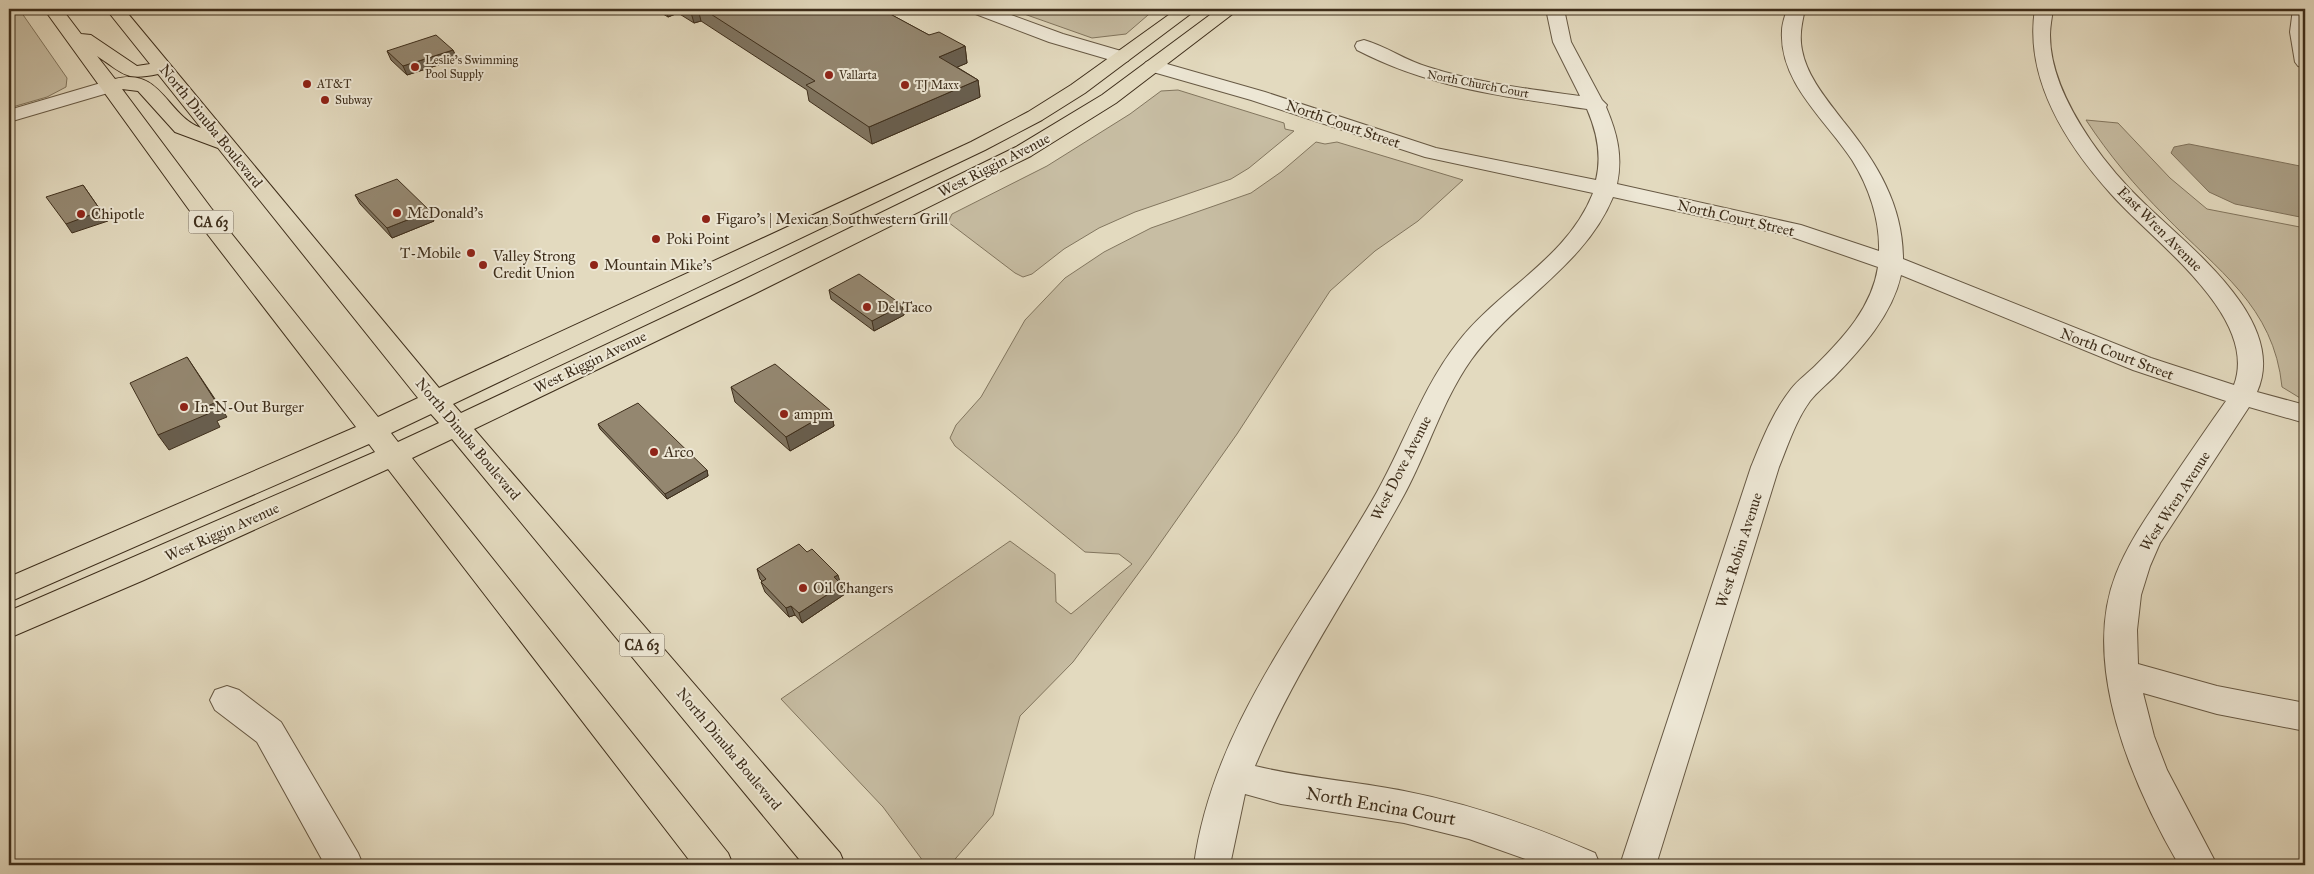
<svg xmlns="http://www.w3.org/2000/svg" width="2314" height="874" font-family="'IM FELL Great Primer',serif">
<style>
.green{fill:#c7bda3;stroke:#82765f}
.water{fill:#aba087;stroke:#7f725c}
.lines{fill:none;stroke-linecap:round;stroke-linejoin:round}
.minor-casing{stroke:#675944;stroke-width:2}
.major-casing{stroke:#3e2e1b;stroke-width:2}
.minor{fill:#ede7d5;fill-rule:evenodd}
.major{fill:#e3dabf;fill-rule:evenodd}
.wall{fill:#7f7460;stroke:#3e2e1b}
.shaded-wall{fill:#685e4e;stroke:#3e2e1b}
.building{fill:#948770;stroke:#3e2e1b}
.poi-dot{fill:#8f2418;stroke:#ede7d5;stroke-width:2}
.labels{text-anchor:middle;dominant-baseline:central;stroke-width:4;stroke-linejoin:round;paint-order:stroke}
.far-poi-label{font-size:12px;fill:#3e2e1b;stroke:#ede7d5;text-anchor:start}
.far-street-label{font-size:12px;fill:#3e2e1b;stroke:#ede7d5}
.shield{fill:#ede7d5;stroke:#726653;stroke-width:1}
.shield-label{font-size:14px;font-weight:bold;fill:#3e2e1b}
.street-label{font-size:15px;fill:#3e2e1b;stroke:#ede7d5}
.poi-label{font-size:15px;fill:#3e2e1b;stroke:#ede7d5;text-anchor:start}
.near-street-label{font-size:18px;fill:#3e2e1b;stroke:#ede7d5}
</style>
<rect width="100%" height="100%" fill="#e3dabf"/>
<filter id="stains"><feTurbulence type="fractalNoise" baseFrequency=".004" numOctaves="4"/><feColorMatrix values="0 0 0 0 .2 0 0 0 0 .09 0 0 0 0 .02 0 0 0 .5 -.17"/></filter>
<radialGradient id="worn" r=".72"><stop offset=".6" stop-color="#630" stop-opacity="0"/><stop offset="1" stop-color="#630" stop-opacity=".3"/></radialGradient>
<!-- green -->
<g class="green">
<path d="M9 9H19L67 78 66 87 47 97 9 108Z"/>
<path d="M1010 9H1155L1126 34 1092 38Z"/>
<path d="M1178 90 1284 123 1285 129 1294 131 1249 168 1231 179 1135 212 1099 228 1064 249 1032 274 1023 277 1015 273 948 222 952 214 1047 166 1130 114 1161 91Z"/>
<path d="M2086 120 2118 123 2170 178 2207 209 2305 228V401L2282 387C2274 306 2217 270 2165 216 2135 186 2109 155 2086 120Z"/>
<path d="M1316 142 1325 144 1337 142 1463 180 1418 221 1375 251 1330 291 1237 434 1149 559 1073 662 1020 716 993 815 950 865H926L883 807 781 699 1010 541 1055 574 1056 602 1071 614 1132 564 1119 554 1085 552 955 446 950 438 956 425 981 397 1025 320 1065 278 1104 252 1151 228 1251 193 1281 172Z"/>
</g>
<!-- water -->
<path class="water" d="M2189 144 2305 167V218L2235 204 2209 192 2171 153 2174 147Z"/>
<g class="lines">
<defs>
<g id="minor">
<path d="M970 9H995L1063 34 1128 53 1130 57 1128 61 1121 63 1049 42 973 13Z"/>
<path d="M1546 9H1564L1571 42 1602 100 1607 105 1606 107C1617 133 1623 156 1617 184L1801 225 1879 251C1880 220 1869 187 1852 160 1827 121 1779 83 1782 31 1782 24 1785 16 1787 9H1805C1802 23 1799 35 1802 50 1807 77 1828 101 1844 122 1877 163 1903 205 1903 259L2151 358 2234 385C2260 316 2151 240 2111 194 2066 144 2024 79 2035 9H2053C2052 17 2050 26 2050 35 2050 73 2070 110 2091 141 2106 163 2125 185 2145 204 2188 246 2289 321 2257 392L2305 405V423L2249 407 2160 543 2150 566 2141 595 2137 630 2138 664 2217 686 2305 703V731L2217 714 2143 693 2154 736 2167 770 2217 865H2179C2133 786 2080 665 2116 574 2129 541 2149 514 2168 485 2187 457 2206 429 2226 401L2133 370 1901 275C1892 315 1862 348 1834 377 1826 385 1817 392 1810 401 1796 420 1788 445 1779 467L1656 865H1620L1751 467C1762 440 1773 412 1791 389 1798 380 1808 373 1816 365 1844 337 1872 307 1878 267L1786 235 1613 197C1584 267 1514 300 1471 360 1442 401 1428 451 1404 495 1355 585 1295 670 1255 766 1304 778 1355 781 1404 791 1471 804 1533 826 1595 853L1600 865H1542L1469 839 1404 823 1281 804 1245 794 1230 865H1194C1213 724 1309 613 1377 492 1405 442 1422 388 1458 342 1500 288 1567 259 1593 193L1425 157 1251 100 1146 70 1143 66 1146 62 1153 60 1265 92 1436 148 1596 180C1602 155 1597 132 1587 109 1507 97 1430 88 1357 50L1355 46 1357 42 1364 40C1386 46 1406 61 1428 67 1478 83 1529 89 1580 96L1553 42Z"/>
<path d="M2293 9H2305V68L2298 66 2295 62 2290 32Z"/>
<path d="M111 80 118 82 121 86 118 90 9 122V110Z"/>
<path d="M227 686 239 690 281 722 358 853 363 865H325L257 742 215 710 210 700 215 690Z"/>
</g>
<path id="major" d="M44 9H62L81 34 91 35 137 66 150 64 106 9H124L439 388 971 142 1028 112 1071 85 1177 9H1197L1085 93 1042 120 985 150 453 404 461 413 737 283 1016 147 1102 95 1218 9H1239L1116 103 1031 156 754 294 474 429 840 853 845 865H804L452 439 412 458 728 853 733 865H693L388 469 144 580 9 638V611L375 452 369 444 9 602V577L356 427 195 218ZM97 56C124 74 125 81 158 74L201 128C166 115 162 67 115 79ZM122 89 138 91 175 132 218 148 418 398 378 417 211 208ZM431 414 439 423 398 442 391 433Z"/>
</defs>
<!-- minor casing -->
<use href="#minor" class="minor-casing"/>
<!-- major casing -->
<use href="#major" class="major-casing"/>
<!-- minor -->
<use href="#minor" class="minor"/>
<!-- major -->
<use href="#major" class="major"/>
</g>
<!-- wall -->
<g class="wall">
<path d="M655 9H889L890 12 888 13 929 35 965 46 967 63 957 67 978 80 980 97 872 144 809 101 807 90 701 21 694 23 678 13 668 17Z"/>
<path d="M453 50 457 59 407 75 391 60 387 51Z"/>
<path d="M355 195 434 221 392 238 360 204Z"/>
<path d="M829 290 902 305 904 315 874 331 831 299Z"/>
<path d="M731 387 831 411 834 426 790 451 735 402Z"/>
<path d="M598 424 707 470 708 476 667 499 600 429Z"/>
<path d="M757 569 840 583 842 585 845 594 802 623 795 615 789 617 765 592 761 582 762 581 760 579Z"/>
</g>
<!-- shaded-wall -->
<g class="shaded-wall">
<path d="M665 9H677L678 13 668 17Z"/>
<path d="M690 9H698L701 21 694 23Z"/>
<path d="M871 9H889L890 12 873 19Z"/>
<path d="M965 46 967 63 941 74 939 57Z"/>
<path d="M453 50 457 59 407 75 403 66Z"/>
<path d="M978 80 980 97 872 144 869 127Z"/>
<path d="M83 185 108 221 72 233 66 224Z"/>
<path d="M430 211 434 221 392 238 387 228Z"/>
<path d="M902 305 904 315 874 331 872 321Z"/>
<path d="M187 357 227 417 217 421 220 427 169 450 158 435 206 407Z"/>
<path d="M831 411 834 426 790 451 786 437Z"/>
<path d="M707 470 708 476 667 499 665 494Z"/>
<path d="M838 575 841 585 834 577Z"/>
<path d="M842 585 845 594 802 623 799 613Z"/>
<path d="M791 606 795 615 789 617 786 608Z"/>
</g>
<!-- building -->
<g class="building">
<path d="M703 9H881L929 35 939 32 965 46 939 57 978 80 869 127 806 85 815 81Z"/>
<path d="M436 35 453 50 403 66 387 51Z"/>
<path d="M397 179 430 211 387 228 355 195Z"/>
<path d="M83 185 101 211 66 224 46 197Z"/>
<path d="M859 274 902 305 872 321 829 290Z"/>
<path d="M187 357 216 402 206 407 210 413 158 435 130 383Z"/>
<path d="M775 364 831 411 786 437 731 387Z"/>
<path d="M638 403 707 470 665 494 598 424Z"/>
<path d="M799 544 807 552 812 549 838 575 834 577 842 585 799 613 791 606 786 608 761 582 766 579 757 569Z"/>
</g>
<!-- markers -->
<g class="poi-dot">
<circle cx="415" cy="67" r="5"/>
<circle cx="829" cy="75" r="5"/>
<circle cx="307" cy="84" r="5"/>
<circle cx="905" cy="85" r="5"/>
<circle cx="325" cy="100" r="5"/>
<circle cx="397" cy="213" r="5"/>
<circle cx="81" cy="214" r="5"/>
<circle cx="706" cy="219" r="5"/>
<circle cx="656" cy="239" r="5"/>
<circle cx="471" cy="253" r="5"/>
<circle cx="483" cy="265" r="5"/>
<circle cx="594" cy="265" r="5"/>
<circle cx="867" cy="307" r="5"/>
<circle cx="184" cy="407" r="5"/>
<circle cx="784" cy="414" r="5"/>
<circle cx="654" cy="452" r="5"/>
<circle cx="803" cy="588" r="5"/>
</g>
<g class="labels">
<!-- far-poi labels -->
<g class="far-poi-label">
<text x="425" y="60">Leslie's Swimming<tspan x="425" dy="14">Pool Supply</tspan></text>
<text x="839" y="75">Vallarta</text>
<text x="317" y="84">AT&amp;T</text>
<text x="915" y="85">TJ Maxx</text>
<text x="335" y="100">Subway</text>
</g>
<!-- far-street labels -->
<g class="far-street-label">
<text transform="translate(1478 84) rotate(11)">North Church Court</text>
</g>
<!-- shield labels -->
<g class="shield">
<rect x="188.5" y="210.5" width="45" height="23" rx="4"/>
<rect x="619.5" y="633.5" width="45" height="23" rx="4"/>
</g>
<g class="shield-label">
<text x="211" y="222">CA 63</text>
<text x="642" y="645">CA 63</text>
</g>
<!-- street labels -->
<g class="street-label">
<text transform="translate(1343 124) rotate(19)">North Court Street</text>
<text transform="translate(211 126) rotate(51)">North Dinuba Boulevard</text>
<text transform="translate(994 165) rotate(-27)">West Riggin Avenue</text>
<text transform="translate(1736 218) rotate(13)">North Court Street</text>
<text transform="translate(2160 229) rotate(45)">East Wren Avenue</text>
<text transform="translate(2117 354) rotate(21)">North Court Street</text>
<text transform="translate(590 362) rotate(-26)">West Riggin Avenue</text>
<text transform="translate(468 439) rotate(50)">North Dinuba Boulevard</text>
<text transform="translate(1401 468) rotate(-63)">West Dove Avenue</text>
<text transform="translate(2175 501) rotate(-57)">West Wren Avenue</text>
<text transform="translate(222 532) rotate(-24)">West Riggin Avenue</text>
<text transform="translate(1739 550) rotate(-72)">West Robin Avenue</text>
<text transform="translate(729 749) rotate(50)">North Dinuba Boulevard</text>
</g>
<!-- poi labels -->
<g class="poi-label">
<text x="407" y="213">McDonald's</text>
<text x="91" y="214">Chipotle</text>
<text x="716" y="219">Figaro's | Mexican Southwestern Grill</text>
<text x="666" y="239">Poki Point</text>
<text x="461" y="253" text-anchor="end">T-Mobile</text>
<text x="493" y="256">Valley Strong<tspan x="493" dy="17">Credit Union</tspan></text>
<text x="604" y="265">Mountain Mike's</text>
<text x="877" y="307">Del Taco</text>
<text x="194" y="407">In-N-Out Burger</text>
<text x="794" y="414">ampm</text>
<text x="664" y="452">Arco</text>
<text x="813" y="588">Oil Changers</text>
</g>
<!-- near-street labels -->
<g class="near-street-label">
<text transform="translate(1381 806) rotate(10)">North Encina Court</text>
</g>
</g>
<!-- margin -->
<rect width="2314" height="874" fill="none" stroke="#e3dabf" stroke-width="30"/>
<rect x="10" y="10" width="2294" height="854" fill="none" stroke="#3e2e1b" stroke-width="2.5"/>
<rect x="15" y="15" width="2284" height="844" fill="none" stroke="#3e2e1b"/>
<rect width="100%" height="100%" filter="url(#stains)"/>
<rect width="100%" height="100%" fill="url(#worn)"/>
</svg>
